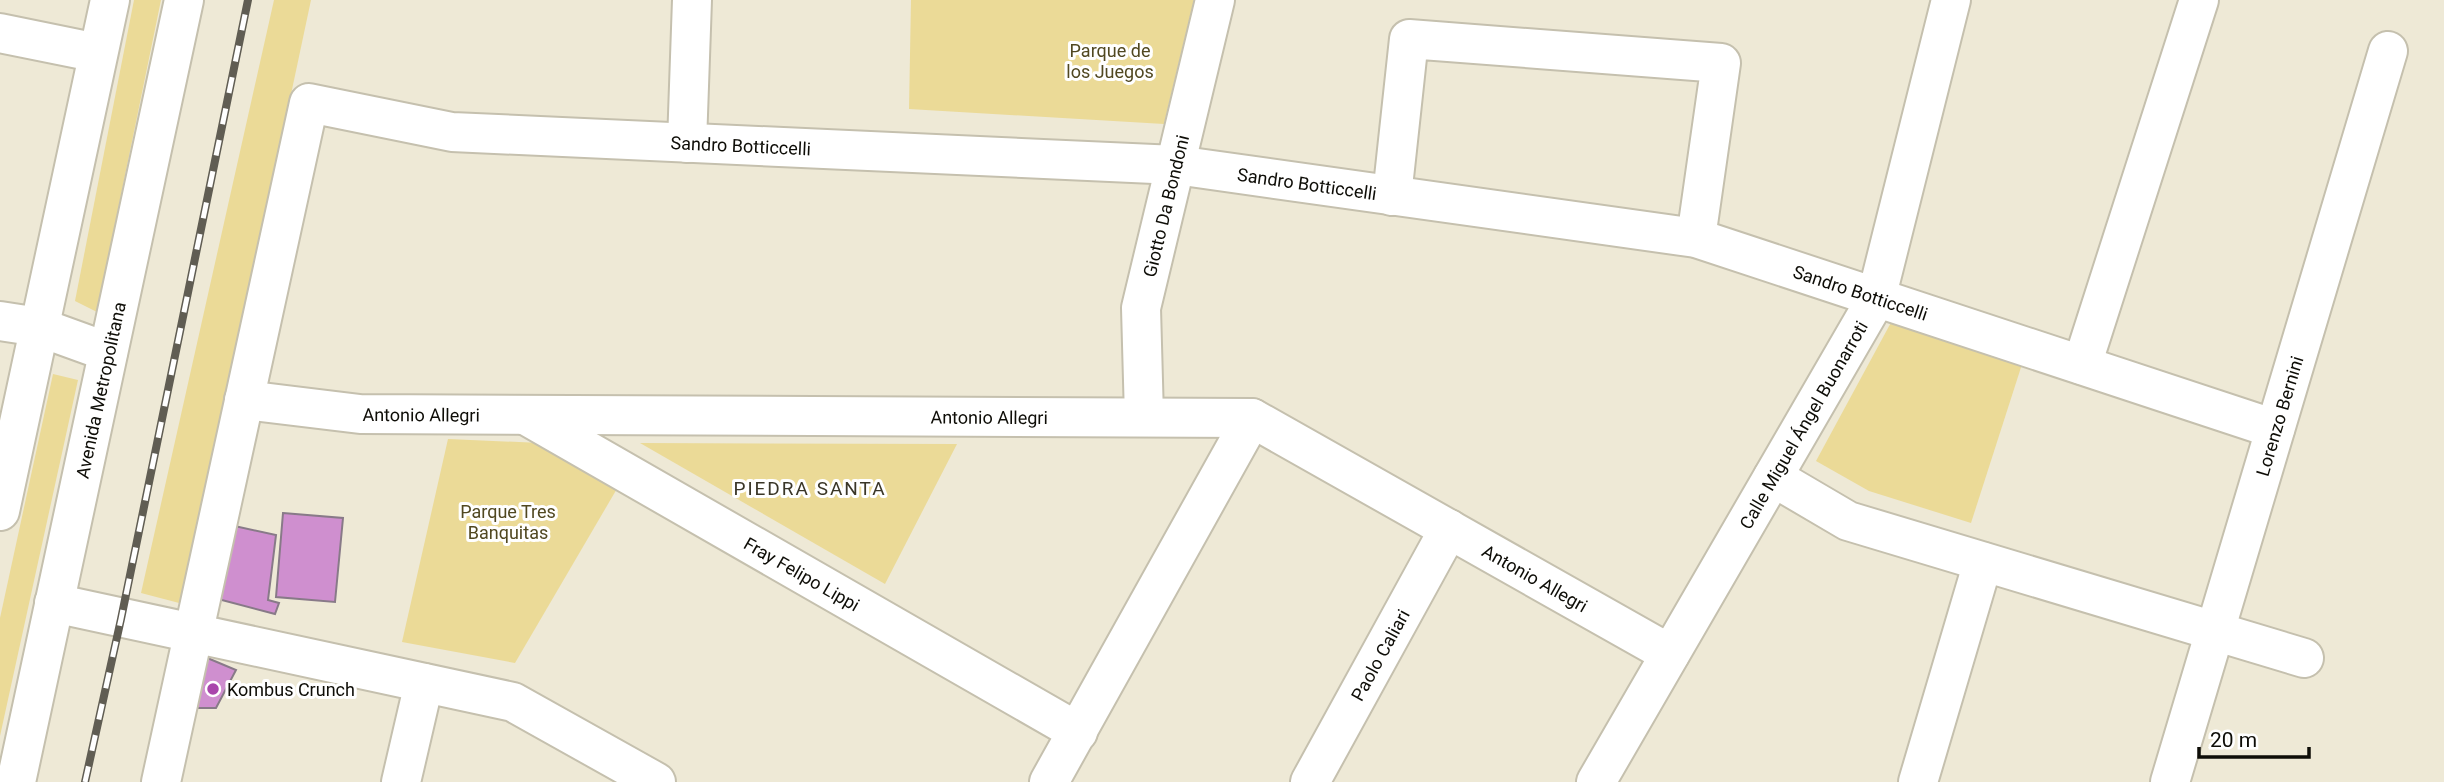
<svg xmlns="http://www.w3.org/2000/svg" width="2444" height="782" font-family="Roboto,sans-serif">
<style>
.green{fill:#ebda97}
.building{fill:#cf8fcf;stroke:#887a88;stroke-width:2}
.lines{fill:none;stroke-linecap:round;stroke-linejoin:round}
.street-casing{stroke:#c5c0ae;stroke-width:42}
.secondary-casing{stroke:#c5c0ae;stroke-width:42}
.street{stroke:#fff;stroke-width:38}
.secondary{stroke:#fff;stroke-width:38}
.rail-casing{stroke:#605d53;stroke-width:8}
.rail{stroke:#fff;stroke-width:5;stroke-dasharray:16;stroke-linecap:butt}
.poi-dot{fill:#a946ac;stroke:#fff;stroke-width:2.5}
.labels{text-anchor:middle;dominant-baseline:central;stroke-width:6;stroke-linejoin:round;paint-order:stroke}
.park-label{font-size:18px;fill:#514821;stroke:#fff}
.street-label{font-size:18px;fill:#0e0d07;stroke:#fff}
.poi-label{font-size:18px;fill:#0e0d07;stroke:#fff;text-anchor:start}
.neighbourhood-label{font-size:19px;letter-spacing:2px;fill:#3a3627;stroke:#fff}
</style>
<rect width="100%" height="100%" fill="#eee9d6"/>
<!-- green -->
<g class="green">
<path d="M134 0H161L97 312 75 301Z"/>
<path d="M274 0H311L183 604 141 593Z"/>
<path d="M911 0H1194L1164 124 909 109Z"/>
<path d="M1894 317 2024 358 1971 523 1869 491 1816 461Z"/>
<path d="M53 374 78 380 0 736V618Z"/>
<path d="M448 439 541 443 618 487 515 663 402 642Z"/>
<path d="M640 443 957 444 885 584Z"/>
</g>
<!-- building -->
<g class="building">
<path d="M283 513 343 518 335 602 276 597Z"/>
<path d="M230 525 276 535 268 600 279 603 275 614 218 599Z"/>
<path d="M205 657 236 670 216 708H195Z"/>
</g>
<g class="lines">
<defs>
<g id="street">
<path d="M0 33 98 53"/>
<path d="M687 143 692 0"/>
<path d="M1392 196 1409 39 1721 63 1696 238"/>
<path d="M0 321 39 327 108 352"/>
<path d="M2082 365 2199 0"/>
<path id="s1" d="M244 400 360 414 1252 418 1670 654"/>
<path id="s2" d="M527 416 1078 732"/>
<path id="s3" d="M1144 417 1141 308 1215 0"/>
<path d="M1773 477 1848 521 2304 658"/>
<path d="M54 603 513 702 656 782"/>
<path id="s4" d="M161 782 309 103 452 132 1176 165 1696 238 2275 429"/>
<path d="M401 782 424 683"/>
<path d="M1049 782 1252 418"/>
<path id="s5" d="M1310 782 1449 529"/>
<path id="s6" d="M1596 782 1876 299 1951 0"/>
<path d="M1918 782 1983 562"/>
<path id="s7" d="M2170 782 2388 51"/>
</g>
<g id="secondary">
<path d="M0 511 110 0"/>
<path id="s8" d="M16 782 184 0"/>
</g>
</defs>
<!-- street casing -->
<use href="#street" class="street-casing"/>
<!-- secondary casing -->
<use href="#secondary" class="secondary-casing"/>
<!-- street -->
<use href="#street" class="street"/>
<!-- secondary -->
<use href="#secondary" class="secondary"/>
<defs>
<path id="rail" d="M85 782 121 619 248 0"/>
</defs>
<!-- rail casing -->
<use href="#rail" class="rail-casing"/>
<!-- rail -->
<use href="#rail" class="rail"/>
</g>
<!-- markers -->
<circle class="poi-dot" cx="213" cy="689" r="7"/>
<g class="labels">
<!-- park labels -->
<g class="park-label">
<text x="1110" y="50">Parque de<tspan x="1110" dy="21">los Juegos</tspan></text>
<text x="508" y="511">Parque Tres<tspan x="508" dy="21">Banquitas</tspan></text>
</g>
<!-- street labels -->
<g class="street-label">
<text stroke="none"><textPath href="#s4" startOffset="1130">Sandro Botticcelli</textPath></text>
<text stroke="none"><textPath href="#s4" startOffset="1698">Sandro Botticcelli</textPath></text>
<text stroke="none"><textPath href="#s3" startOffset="214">Giotto Da Bondoni</textPath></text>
<text stroke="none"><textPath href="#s4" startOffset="2264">Sandro Botticcelli</textPath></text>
<text stroke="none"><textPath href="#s8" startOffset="401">Avenida Metropolitana</textPath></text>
<text stroke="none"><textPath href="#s1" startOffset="178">Antonio Allegri</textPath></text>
<text stroke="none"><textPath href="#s7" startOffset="382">Lorenzo Bernini</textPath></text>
<text stroke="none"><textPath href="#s1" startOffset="746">Antonio Allegri</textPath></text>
<text stroke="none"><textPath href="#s6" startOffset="413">Calle Miguel Ángel Buonarroti</textPath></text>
<text stroke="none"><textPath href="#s2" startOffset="317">Fray Felipo Lippi</textPath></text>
<text stroke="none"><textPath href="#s1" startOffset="1334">Antonio Allegri</textPath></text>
<text stroke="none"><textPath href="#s5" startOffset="145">Paolo Caliari</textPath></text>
</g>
<!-- poi labels -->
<g class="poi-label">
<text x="227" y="689">Kombus Crunch</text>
</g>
<!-- neighbourhood labels -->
<g class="neighbourhood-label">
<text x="810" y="488">PIEDRA SANTA</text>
</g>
</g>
<!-- scale -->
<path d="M2199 747v10h110v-10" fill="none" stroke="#0e0d07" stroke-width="3.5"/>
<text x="2210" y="747" font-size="21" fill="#0e0d07" stroke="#ffffff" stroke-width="5" paint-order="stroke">20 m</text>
</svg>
